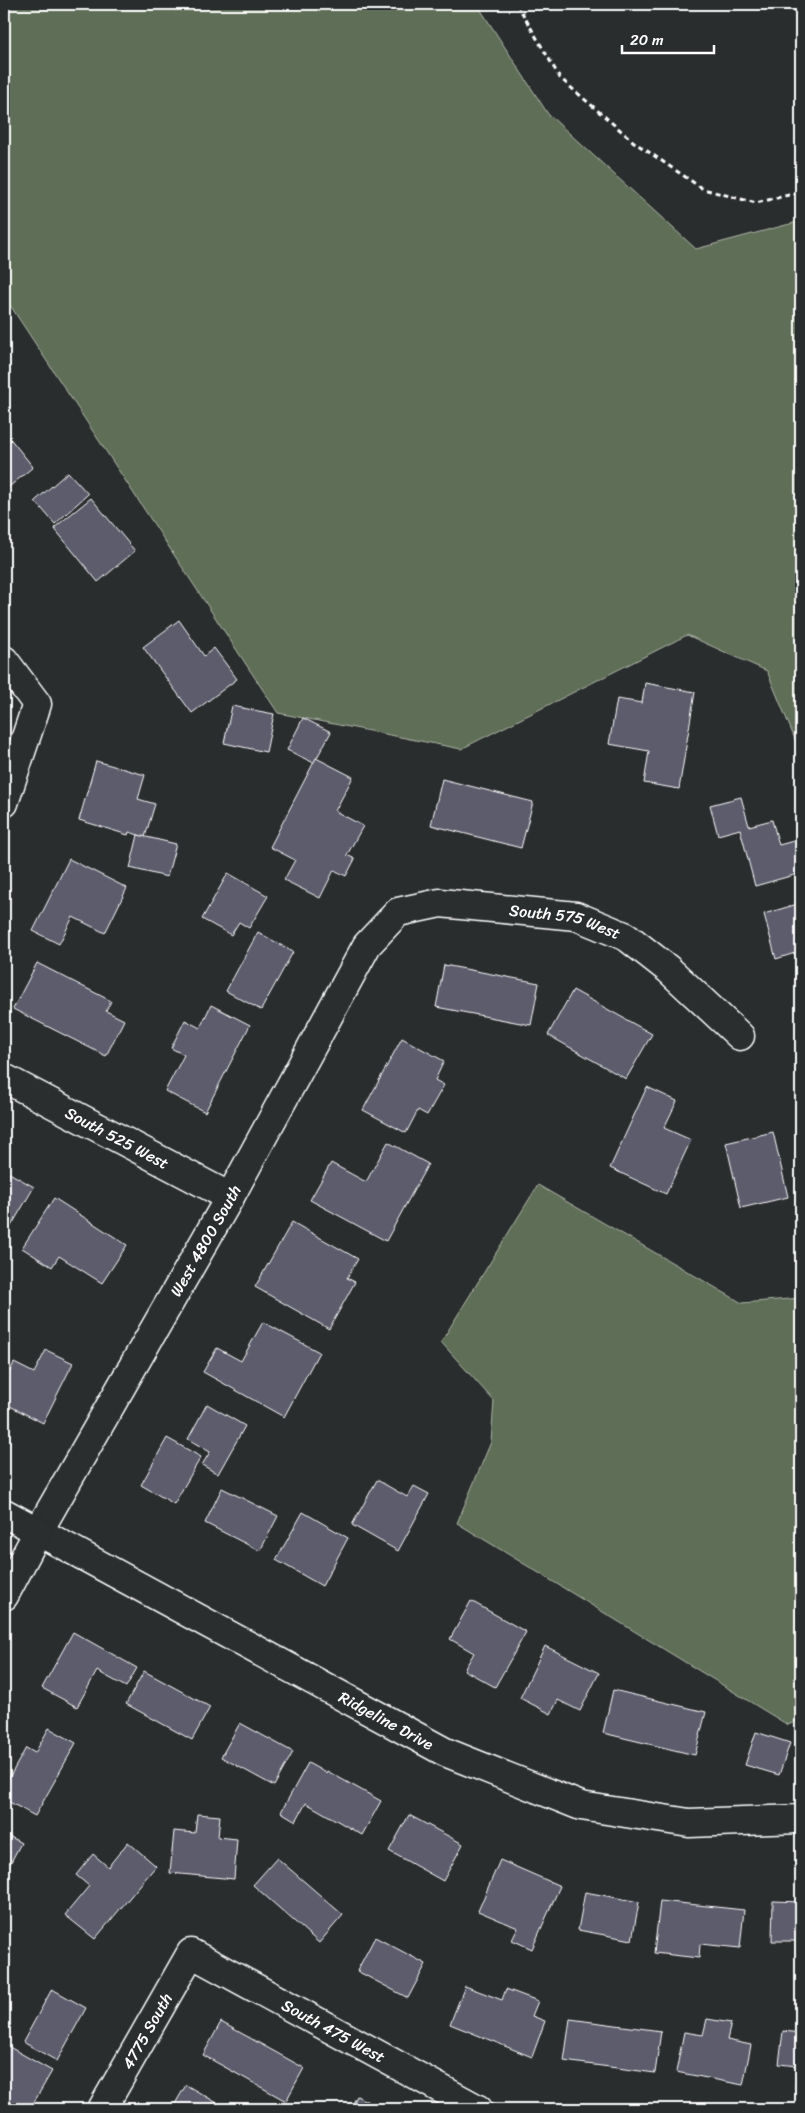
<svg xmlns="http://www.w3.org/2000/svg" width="805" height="2113" font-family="Sriracha,sans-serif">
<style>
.green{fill:#5f6e56;stroke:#afb6aa}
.building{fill:#5c5b6d;stroke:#fff}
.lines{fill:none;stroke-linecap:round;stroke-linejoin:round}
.minor-casing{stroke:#fff;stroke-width:31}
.tertiary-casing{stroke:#fff;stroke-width:31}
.path{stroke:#fff;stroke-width:3;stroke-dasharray:5 4;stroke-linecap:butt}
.minor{stroke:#2a2d2e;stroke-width:28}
.tertiary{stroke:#2a2d2e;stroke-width:28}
.labels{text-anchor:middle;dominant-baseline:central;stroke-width:4;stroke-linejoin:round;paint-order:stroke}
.street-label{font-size:16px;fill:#fff;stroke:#2a2d2e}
</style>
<rect width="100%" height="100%" fill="#2a2d2e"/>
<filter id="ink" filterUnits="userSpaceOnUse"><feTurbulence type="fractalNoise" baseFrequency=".02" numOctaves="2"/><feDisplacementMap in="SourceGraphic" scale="10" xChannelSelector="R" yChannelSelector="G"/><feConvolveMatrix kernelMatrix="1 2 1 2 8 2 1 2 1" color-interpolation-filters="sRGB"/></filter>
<g filter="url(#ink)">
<!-- green -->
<g class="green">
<path d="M4 4H477L548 114 696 249 801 221V754L767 671 687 635 461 749 278 713 4 296Z"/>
<path d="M538 1185 742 1303 801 1298V1719L788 1725 457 1523 491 1442 494 1401 441 1342Z"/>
</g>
<!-- building -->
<g class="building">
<path d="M4 431 33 467 4 491Z"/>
<path d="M68 472 88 494 55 524 35 501Z"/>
<path d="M91 498 135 551 98 582 54 528Z"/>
<path d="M179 620 204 656 214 648 237 679 192 713 143 647Z"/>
<path d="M645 683 695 692 679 789 644 783 649 751 609 744 617 699 642 703Z"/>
<path d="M232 706 274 714 266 752 224 743Z"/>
<path d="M303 718 331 732 314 763 287 750Z"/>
<path d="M316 758 353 777 335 811 363 826 347 855 355 859 346 876 334 870 320 898 284 880 295 860 270 847Z"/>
<path d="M96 761 145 775 138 799 155 804 145 837 129 832 128 835 79 820Z"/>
<path d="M442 779 533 802 521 848 431 825Z"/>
<path d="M741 797 749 826 772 820 779 845 801 839V873L755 886 740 829 718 835 710 805Z"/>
<path d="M138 835 176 844 167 877 130 868Z"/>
<path d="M69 859 127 888 105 933 73 917 59 944 33 931Z"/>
<path d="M228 873 268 896 249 928 239 922 231 935 202 919Z"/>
<path d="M801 903V975L795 953 776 959 764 914Z"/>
<path d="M258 932 293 952 261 1010 226 991Z"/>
<path d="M37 963 111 1001 106 1011 124 1020 106 1056 13 1009Z"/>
<path d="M444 965 539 983 531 1025 436 1007Z"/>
<path d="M573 990 652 1034 626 1079 548 1035Z"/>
<path d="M211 1005 250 1025 205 1112 165 1091 184 1055 171 1048 185 1020 200 1028Z"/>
<path d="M402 1038 444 1061 435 1080 444 1085 427 1115 418 1110 406 1133 363 1110Z"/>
<path d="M647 1087 677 1101 664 1128 691 1140 666 1194 610 1168Z"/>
<path d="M773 1132 788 1197 741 1208 726 1143Z"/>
<path d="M388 1142 428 1164 386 1241 310 1200 331 1163 366 1182Z"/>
<path d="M4 1170 34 1187 10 1228 4 1224Z"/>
<path d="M54 1198 127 1245 102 1283 59 1256 52 1267 22 1248Z"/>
<path d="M292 1222 358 1259 347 1278 355 1282 329 1329 255 1287Z"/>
<path d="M263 1322 319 1352 284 1417 203 1372 217 1348 241 1361Z"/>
<path d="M46 1350 73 1363 43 1423 4 1403V1383L14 1363 34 1373Z"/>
<path d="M207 1404 245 1426 218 1474 202 1465 210 1452 188 1439Z"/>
<path d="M167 1438 201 1457 174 1504 141 1485Z"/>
<path d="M377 1480 407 1497 414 1486 429 1494 398 1551 352 1525Z"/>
<path d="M222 1488 278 1516 260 1551 205 1523Z"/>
<path d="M303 1512 348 1538 322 1586 276 1560Z"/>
<path d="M471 1601 526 1632 495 1687 464 1670 474 1653 450 1639Z"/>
<path d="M73 1632 137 1668 126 1687 97 1671 77 1707 42 1688Z"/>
<path d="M545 1646 599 1673 580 1711 558 1700 551 1714 520 1698Z"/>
<path d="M144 1671 210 1707 192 1740 126 1704Z"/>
<path d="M613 1690 706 1712 695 1755 603 1733Z"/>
<path d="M240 1723 293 1752 274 1786 221 1757Z"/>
<path d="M49 1728 76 1743 35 1816 4 1799V1787L26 1748 35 1753Z"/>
<path d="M756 1732 790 1743 779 1775 745 1765Z"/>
<path d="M308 1763 326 1773 327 1771 381 1801 362 1835 306 1803 296 1821 281 1812Z"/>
<path d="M197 1814 220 1816 218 1837 237 1839 234 1879 170 1873 174 1831 195 1833Z"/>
<path d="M409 1815 463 1844 443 1881 389 1851Z"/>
<path d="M4 1833 21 1843 4 1875Z"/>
<path d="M128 1842 156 1866 95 1939 65 1915 89 1886 76 1875 93 1854 108 1867Z"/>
<path d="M277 1858 343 1915 319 1943 253 1885Z"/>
<path d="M500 1860 560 1886 532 1949 512 1940 518 1928 478 1911Z"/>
<path d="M585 1892 639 1902 632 1940 578 1930Z"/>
<path d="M660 1901 744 1910 740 1948 700 1944 699 1958 654 1953Z"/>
<path d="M773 1901 801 1902V1941H772Z"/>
<path d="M375 1937 426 1964 408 1998 357 1971Z"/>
<path d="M465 1986 502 2000 506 1989 538 2001 532 2016 545 2021 532 2057 450 2024Z"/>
<path d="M52 1989 86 2008 57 2061 23 2042Z"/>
<path d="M570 2019 661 2031 655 2073 564 2061Z"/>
<path d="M707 2019 731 2023 727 2040 751 2045 743 2085 676 2072 684 2032 703 2035Z"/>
<path d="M221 2022 304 2068 286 2101 203 2055Z"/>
<path d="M783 2031 801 2033V2089L795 2088 797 2066 779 2064Z"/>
<path d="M4 2044 52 2071 30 2109H4Z"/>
<path d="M186 2085 219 2104 216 2109H172Z"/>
<path d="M357 2096 381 2109H350Z"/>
</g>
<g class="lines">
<defs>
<g id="minor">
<path d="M4 660 37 704 4 803"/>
<path id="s1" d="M4 1078 230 1197"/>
<path id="s2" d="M38 1532 230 1197 367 945 398 912 440 903 576 916 627 937 668 969 740 1036"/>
<path id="s3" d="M102 2109 191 1953 478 2109"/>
</g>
<g id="tertiary">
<path id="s4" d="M4 1513 445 1752 581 1806 689 1823 801 1819"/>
<path d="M4 1596 38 1532"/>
</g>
</defs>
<!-- minor casing -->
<use href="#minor" class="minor-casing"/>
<!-- tertiary casing -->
<use href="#tertiary" class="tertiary-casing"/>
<!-- path -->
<path class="path" d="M517 4 560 78 634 142 703 189 756 203 801 192"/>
<!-- minor -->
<use href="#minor" class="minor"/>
<!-- tertiary -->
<use href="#tertiary" class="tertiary"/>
</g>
</g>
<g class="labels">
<!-- street labels -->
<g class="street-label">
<text stroke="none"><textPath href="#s2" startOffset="888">South 575 West</textPath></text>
<text stroke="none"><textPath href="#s1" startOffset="128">South 525 West</textPath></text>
<text stroke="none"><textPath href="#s2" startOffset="336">West 4800 South</textPath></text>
<text stroke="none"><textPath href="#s4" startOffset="435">Ridgeline Drive</textPath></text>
<text stroke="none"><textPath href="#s3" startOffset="90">4775 South</textPath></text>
<text stroke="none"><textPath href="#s3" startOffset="342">South 475 West</textPath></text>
</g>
</g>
<!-- margin -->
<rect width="805" height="2113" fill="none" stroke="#2a2d2e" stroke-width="20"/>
<rect x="10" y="10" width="785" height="2093" fill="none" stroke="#fff" stroke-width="2" filter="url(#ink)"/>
<!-- scale -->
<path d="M622 45v8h92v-8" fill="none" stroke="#ffffff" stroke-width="2.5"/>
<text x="630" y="45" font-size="15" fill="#ffffff" stroke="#2a2d2e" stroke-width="4" paint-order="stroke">20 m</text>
</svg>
